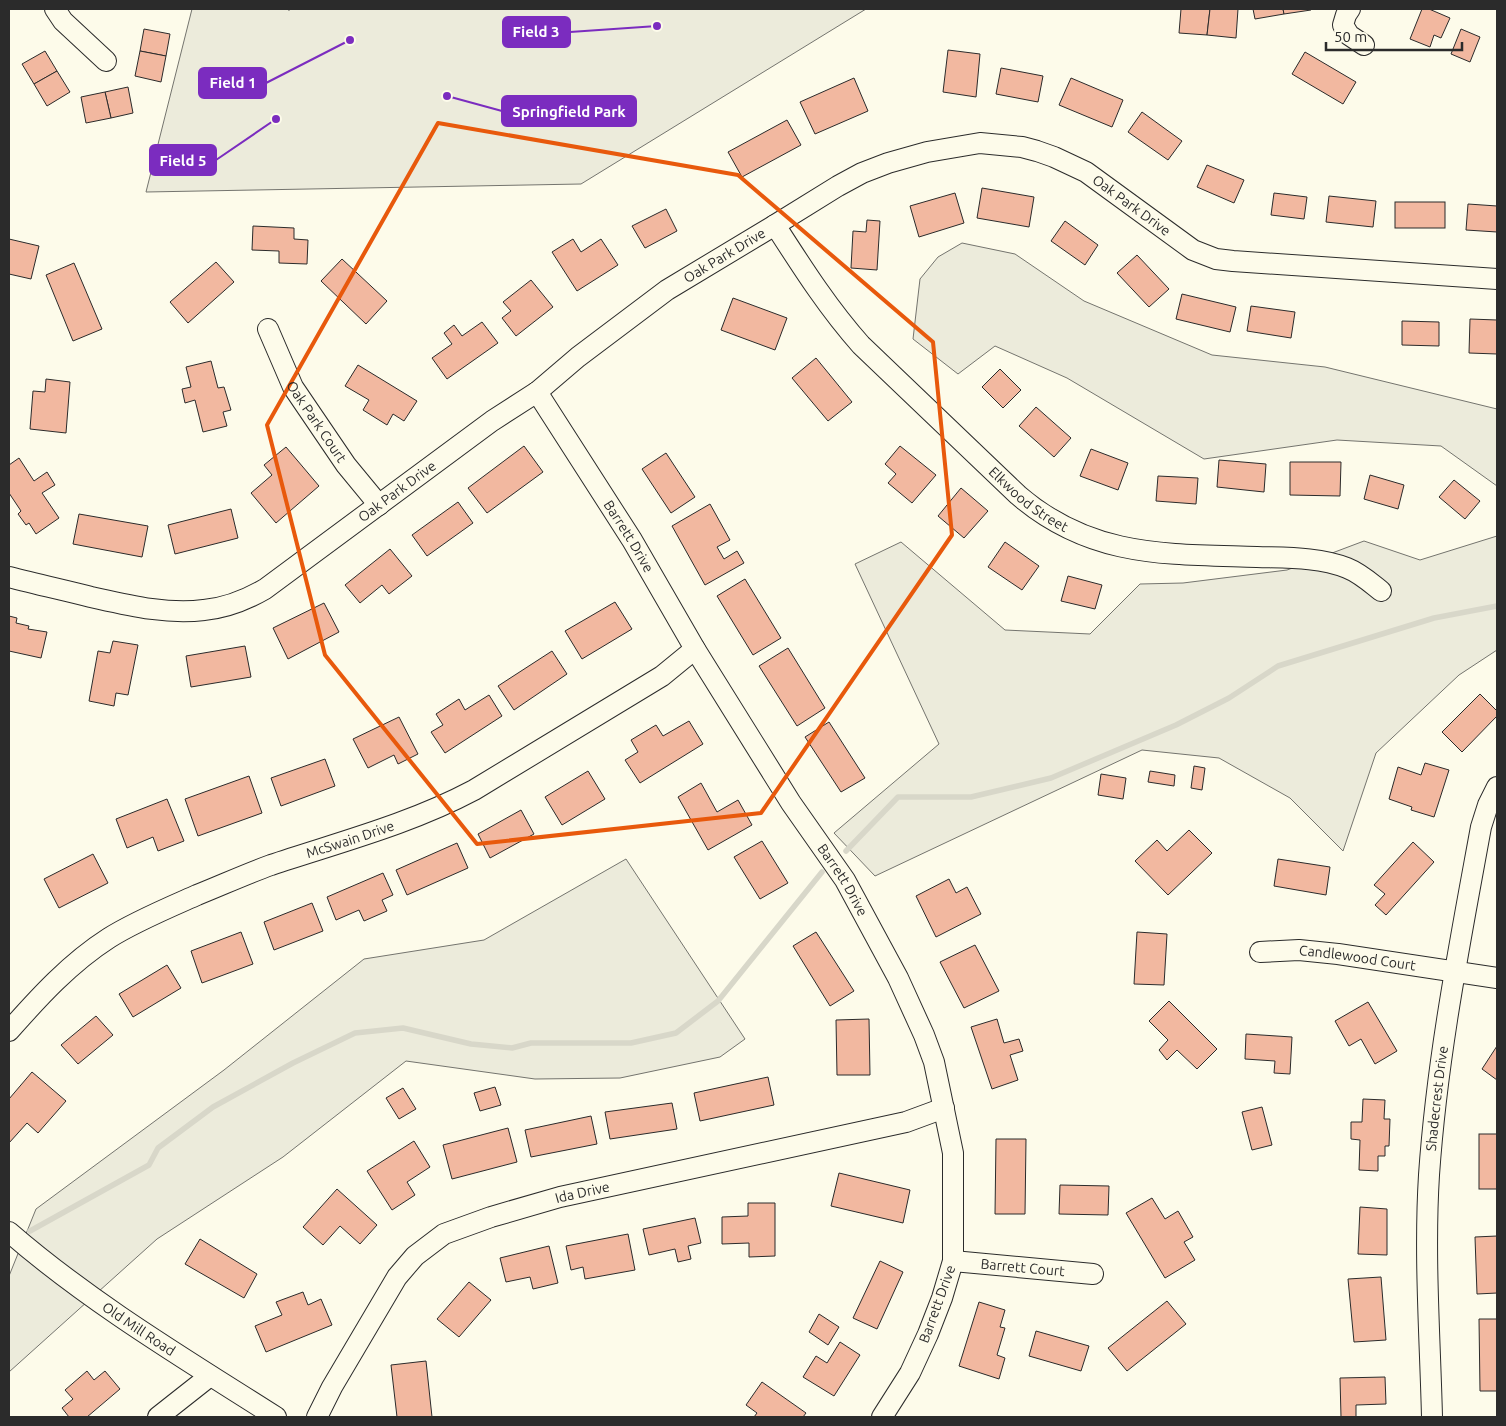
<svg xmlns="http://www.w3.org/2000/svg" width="1506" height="1426" font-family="Ubuntu,sans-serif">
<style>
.green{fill:#ecebdb;stroke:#74746e}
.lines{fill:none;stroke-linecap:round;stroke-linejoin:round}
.stream{stroke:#d8d7c9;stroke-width:5.5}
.building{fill:#f2b8a0;stroke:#2b2b2b}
.minor-casing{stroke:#2b2b2b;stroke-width:22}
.path{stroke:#6a6964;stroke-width:3;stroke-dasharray:4 2.5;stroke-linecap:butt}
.minor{stroke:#fdfbea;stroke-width:20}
.marked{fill:none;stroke:#e8590c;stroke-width:4;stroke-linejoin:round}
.labels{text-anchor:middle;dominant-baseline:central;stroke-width:4;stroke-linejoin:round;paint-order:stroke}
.street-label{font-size:14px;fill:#2b2b2b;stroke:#fdfbea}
.leader{fill:none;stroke:#7b2cbf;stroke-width:2}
.callout-dot{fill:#7b2cbf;stroke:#fdfbea;stroke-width:2}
.callout{fill:#7b2cbf;stroke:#7b2cbf;stroke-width:2}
.callout-label{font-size:15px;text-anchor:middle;font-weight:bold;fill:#fff}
</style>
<rect width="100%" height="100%" fill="#fdfbea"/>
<!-- green -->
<g class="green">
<path d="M192 9H866L581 184 146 192Z"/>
<path d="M962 243 1015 254 1084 301 1212 355 1325 367 1497 409V486L1441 446 1337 440 1204 459 1067 378 995 346 958 374 913 339 920 279 938 257Z"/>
<path d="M1497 536V650L1459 675 1376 753 1343 851 1290 798 1219 758 1142 750 875 876 834 833 939 744 855 564 901 542 1005 630 1090 634 1140 584 1183 583 1287 570 1364 541 1420 560Z"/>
<path d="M626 859 745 1039 720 1057 620 1078 535 1079 406 1061 283 1157 157 1239 9 1372V1276L36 1209 224 1070 364 959 484 940Z"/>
</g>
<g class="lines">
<!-- stream -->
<g class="stream">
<path d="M846 851 898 797H971L1051 778 1176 725 1229 698 1278 666 1434 618 1497 606"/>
<path d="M30 1231 149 1165 158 1148 213 1107 293 1063 355 1033 403 1028 471 1044 512 1048 531 1043H631L676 1033 718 1001 822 872"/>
</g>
</g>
<!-- building -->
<g class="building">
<path d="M1181 9H1210L1207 35 1179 33Z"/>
<path d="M1210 9H1238L1236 38 1207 35Z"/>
<path d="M1253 9H1283L1284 14 1255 19Z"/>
<path d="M1283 9H1311V10L1284 14Z"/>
<path d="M1422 9H1429L1450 18 1441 38 1434 35 1430 47 1410 39Z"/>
<path d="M144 29 170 34 166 56 140 51Z"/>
<path d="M1461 29 1480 37 1470 62 1451 54Z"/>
<path d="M948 50 980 54 976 97 943 92Z"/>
<path d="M45 51 57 71 34 84 22 64Z"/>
<path d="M140 51 166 56 161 82 135 76Z"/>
<path d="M1305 52 1356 82 1343 104 1292 74Z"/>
<path d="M1001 68 1043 76 1038 102 996 94Z"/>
<path d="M57 71 70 92 47 106 34 84Z"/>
<path d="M854 78 868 111 815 134 800 102Z"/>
<path d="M1071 78 1123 100 1112 127 1059 105Z"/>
<path d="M128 87 133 113 111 118 105 92Z"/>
<path d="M105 92 111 118 86 123 81 97Z"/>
<path d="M1142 112 1182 141 1168 160 1128 132Z"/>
<path d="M787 120 801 145 742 177 728 152Z"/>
<path d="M1207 165 1244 180 1234 203 1197 187Z"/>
<path d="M982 188 1034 197 1029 227 977 218Z"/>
<path d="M955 193 964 223 919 237 910 206Z"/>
<path d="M1274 193 1307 197 1304 219 1271 215Z"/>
<path d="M1329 196 1376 201 1373 227 1326 222Z"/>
<rect x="1395" y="202" width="50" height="26"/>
<path d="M1468 204 1497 206V232L1466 230Z"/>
<path d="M666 209 677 231 645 248 632 226Z"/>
<path d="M867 220 880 221 877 270 851 268 853 231 866 232Z"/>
<path d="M1065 221 1098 245 1085 265 1051 241Z"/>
<path d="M253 226 294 228V239L308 240 307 264 279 263V251L252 250Z"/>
<path d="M9 239 39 246 31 279 9 274Z"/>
<path d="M573 239 581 252 601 239 618 265 577 291 552 252Z"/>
<path d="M1137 255 1169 289 1149 307 1117 273Z"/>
<path d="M342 259 387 301 366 324 321 281Z"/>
<path d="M216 262 234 282 188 323 170 302Z"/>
<path d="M74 263 102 329 73 341 46 275Z"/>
<path d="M531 280 553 307 516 336 502 318 511 311 503 302Z"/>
<path d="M1182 294 1236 307 1230 332 1176 319Z"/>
<path d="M733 298 787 318 775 350 721 330Z"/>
<path d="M1251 306 1295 312 1291 338 1247 331Z"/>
<path d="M1470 319 1497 320V354L1469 353Z"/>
<path d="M1402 321 1439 322V346L1402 345Z"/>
<path d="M482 322 498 343 447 379 432 358 452 344 444 333 454 325 462 336Z"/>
<path d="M816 358 852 402 828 421 792 378Z"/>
<path d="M211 361 218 388 224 387 231 410 223 412 227 426 203 432 195 400 185 403 182 389 191 387 186 367Z"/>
<path d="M358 365 417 401 404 421 393 414 387 425 363 410 369 400 345 386Z"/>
<path d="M1000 369 1021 390 1003 408 982 387Z"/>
<path d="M46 379 70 382 66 433 30 429 33 391 45 392Z"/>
<path d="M1036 407 1071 438 1054 457 1019 426Z"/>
<path d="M524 446 543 472 487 513 468 488Z"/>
<path d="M900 446 936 475 912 503 888 483 896 474 885 464Z"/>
<path d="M286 447 319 486 276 523 251 493 272 475 264 465Z"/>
<path d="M1091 449 1128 463 1118 490 1080 476Z"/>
<path d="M666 453 695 497 671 513 642 469Z"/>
<path d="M19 458 34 481 47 472 55 485 42 493 59 518 36 534 29 523 26 525 18 514 21 511 9 493V465Z"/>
<path d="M1219 460 1266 464 1264 492 1217 487Z"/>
<path d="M1290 462H1341L1340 496 1290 495Z"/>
<path d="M1370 475 1404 485 1398 509 1364 499Z"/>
<path d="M1158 476 1198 478 1196 504 1156 501Z"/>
<path d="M1454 480 1480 501 1465 519 1439 497Z"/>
<path d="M961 488 988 511 964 538 938 516Z"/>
<path d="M458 502 473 523 427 556 412 535Z"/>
<path d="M710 504 730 540 717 547 724 559 737 551 744 563 705 585 672 526Z"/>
<path d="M231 509 238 538 175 554 168 525Z"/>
<path d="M79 514 148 526 142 557 73 544Z"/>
<path d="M1005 542 1039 566 1022 590 988 567Z"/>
<path d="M390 549 412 576 389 594 382 585 360 603 345 585Z"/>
<path d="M1068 576 1102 585 1095 609 1061 601Z"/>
<path d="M745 579 781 638 753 655 717 596Z"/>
<path d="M615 602 632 629 582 659 565 631Z"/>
<path d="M324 603 339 632 288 659 273 628Z"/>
<path d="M9 616 17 618 16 623 29 626 28 629 47 632 41 658 9 651Z"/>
<path d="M113 641 138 645 128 695 116 693 114 706 89 701 98 651 110 653Z"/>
<path d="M245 646 251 677 191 687 186 656Z"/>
<path d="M788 648 825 708 797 726 759 666Z"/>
<path d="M552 651 567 674 514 710 498 686Z"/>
<path d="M1480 694 1497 711V716L1462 752 1442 732Z"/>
<path d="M489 695 502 716 445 753 431 732 443 725 436 714 459 699 465 710Z"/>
<path d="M399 717 418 754 398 764 394 755 368 768 353 739Z"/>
<path d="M689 721 703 744 640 783 625 760 638 752 631 740 656 725 663 736Z"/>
<path d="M829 722 865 778 841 792 805 737Z"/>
<path d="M325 759 335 786 281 806 271 778Z"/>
<path d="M1425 763 1449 770 1434 817 1411 810 1412 807 1389 799 1398 767 1421 775Z"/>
<path d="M1194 766 1205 768 1202 790 1191 788Z"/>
<path d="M588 771 605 799 562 825 545 797Z"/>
<path d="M1150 771 1175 775 1174 786 1148 782Z"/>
<path d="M1101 774 1126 778 1123 799 1098 795Z"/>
<path d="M249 776 262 813 198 836 185 799Z"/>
<path d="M701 783 717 812 738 800 752 825 708 850 678 797Z"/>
<path d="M167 799 184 841 158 851 153 837 127 848 116 819Z"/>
<path d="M521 810 534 834 490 858 478 834Z"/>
<path d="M1189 830 1212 853 1168 895 1135 861 1157 840 1167 851Z"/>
<path d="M762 841 788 883 760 899 734 857Z"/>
<path d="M1413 842 1434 862 1386 915 1375 905 1385 894 1374 885Z"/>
<path d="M457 843 468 868 407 895 396 870Z"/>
<path d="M93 854 108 883 59 908 44 879Z"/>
<path d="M1278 859 1330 867 1326 895 1274 886Z"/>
<path d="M383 873 393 895 382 900 387 911 364 921 359 910 336 920 327 897Z"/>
<path d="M949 879 956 893 967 887 981 914 936 937 916 896Z"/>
<path d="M312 903 323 931 274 950 264 922Z"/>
<path d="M241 932 253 964 202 983 191 951Z"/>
<path d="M816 932 854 991 830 1006 793 946Z"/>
<path d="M1137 932 1167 934 1164 985 1134 984Z"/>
<path d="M975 945 999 991 964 1008 940 962Z"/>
<path d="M167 965 181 988 133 1017 119 994Z"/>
<path d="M1169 1001 1217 1049 1197 1069 1177 1050 1167 1060 1159 1050 1168 1040 1149 1021Z"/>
<path d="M1368 1002 1397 1051 1375 1064 1361 1039 1349 1046 1335 1021Z"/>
<path d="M96 1016 113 1035 78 1064 61 1045Z"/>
<path d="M869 1019 870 1075H837L836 1020Z"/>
<path d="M997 1019 1004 1043 1019 1039 1023 1051 1010 1055 1018 1080 992 1089 971 1027Z"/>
<path d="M1246 1034 1292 1037 1290 1074 1274 1073 1275 1061 1245 1059Z"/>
<path d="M1497 1046V1080L1482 1069Z"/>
<path d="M32 1072 66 1101 38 1133 27 1123 9 1143V1099Z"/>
<path d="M768 1077 774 1105 700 1121 694 1093Z"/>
<path d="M495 1087 501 1105 480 1111 474 1093Z"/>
<path d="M403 1088 416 1109 399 1119 386 1098Z"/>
<path d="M1363 1099 1385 1100 1384 1119H1390L1389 1146H1385V1156H1378V1171L1359 1170 1360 1140 1351 1139V1122H1362Z"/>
<path d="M672 1103 677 1129 610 1139 605 1112Z"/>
<path d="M1262 1107 1272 1145 1252 1150 1242 1112Z"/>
<path d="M591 1116 597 1144 531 1157 525 1130Z"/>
<path d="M508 1128 517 1162 452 1179 443 1145Z"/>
<rect x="1479" y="1134" width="18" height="55"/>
<path d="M996 1139H1026L1025 1214H995Z"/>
<path d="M414 1141 430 1167 407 1182 415 1195 392 1210 367 1171Z"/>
<path d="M839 1173 910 1190 903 1223 831 1206Z"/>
<path d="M1060 1185 1109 1186 1108 1215 1059 1214Z"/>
<path d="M337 1189 377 1225 360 1244 340 1226 323 1245 303 1227Z"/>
<path d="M1152 1198 1165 1219 1178 1211 1193 1237 1184 1242 1195 1260 1165 1278 1126 1213Z"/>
<path d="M748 1203H775V1256L749 1257V1243L722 1244V1217L748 1216Z"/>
<path d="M1360 1207 1387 1209V1255L1358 1254Z"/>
<path d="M695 1218 701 1243 688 1246 691 1259 678 1262 675 1249 649 1255 643 1229Z"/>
<path d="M628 1234 635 1270 585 1279 583 1267 571 1270 566 1246Z"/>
<path d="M1497 1236V1293L1477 1294 1475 1237Z"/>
<path d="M200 1239 257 1274 244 1298 185 1264Z"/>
<path d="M549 1246 558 1283 533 1289 530 1277 506 1282 500 1258Z"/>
<path d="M880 1261 903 1272 877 1329 853 1318Z"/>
<path d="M1381 1277 1386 1340 1354 1342 1348 1279Z"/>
<path d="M469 1282 491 1300 459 1337 437 1319Z"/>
<path d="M303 1292 308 1305 321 1299 332 1325 266 1352 255 1326 282 1315 276 1302Z"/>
<path d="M1167 1301 1186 1324 1127 1371 1108 1348Z"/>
<path d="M979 1302 1005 1310 1000 1327 1005 1328 997 1355 1005 1358 999 1379 959 1366Z"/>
<path d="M819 1314 839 1327 828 1345 809 1332Z"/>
<path d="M1479 1319H1497V1391H1480Z"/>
<path d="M1036 1331 1089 1346 1081 1371 1029 1356Z"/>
<path d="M840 1342 860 1355 834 1396 803 1377 816 1356 827 1363Z"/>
<path d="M426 1361 432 1417H397L391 1365Z"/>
<path d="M87 1371 94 1380 105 1371 120 1389 87 1417H69L62 1408 73 1399 65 1390Z"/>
<path d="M1385 1377 1386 1404 1356 1405V1417H1341L1340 1378Z"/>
<path d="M762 1382 806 1413 803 1417H754L757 1413 746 1405Z"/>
</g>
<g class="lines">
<defs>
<g id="minor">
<path d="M55 9 63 21 106 61"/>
<path d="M1350 9 1346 15 1343 25 1349 35 1364 45"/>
<path id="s1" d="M775 225C802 267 828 308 861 345L1018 495C1091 558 1166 554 1257 557 1287 558 1319 557 1347 568 1360 573 1371 583 1381 591"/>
<path id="s2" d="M268 329 293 387 346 465 379 505"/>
<path id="s3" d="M537 392 632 540 695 649 791 803 845 880 898 978 924 1035 934 1062 953 1153V1261L942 1298 928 1334 910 1373 882 1417"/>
<path id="s4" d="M9 577C36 584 63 590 91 597 127 605 167 615 204 610 226 608 246 600 265 589L492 421 537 392 578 357 667 290 775 225 838 186 862 173 888 163 927 152 980 143 1022 147 1037 151 1054 157 1086 172 1193 250 1216 259 1233 261 1497 279"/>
<path id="s5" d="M1260 952 1299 950 1338 954 1497 978"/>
<path id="s6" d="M9 1031C39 997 70 963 109 938 134 922 170 907 197 895 222 885 246 874 271 865 340 842 410 824 474 790L662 676 695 649"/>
<path id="s7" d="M9 1232C91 1303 185 1359 276 1417"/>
<path id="s8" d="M953 1261 1093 1274"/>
<path d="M158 1417 210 1376"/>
<path id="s9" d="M317 1417 332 1387 397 1277 415 1256 444 1234 491 1217 560 1197 906 1122 944 1108"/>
<path id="s10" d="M1432 1417C1430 1337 1424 1255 1429 1175 1437 1058 1460 942 1481 827L1488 805 1497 787"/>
</g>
</defs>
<!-- minor casing -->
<use href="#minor" class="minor-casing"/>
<!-- path -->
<path class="path" d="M289 9 290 10"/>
<!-- minor -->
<use href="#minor" class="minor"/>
</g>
<!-- marked area -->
<path class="marked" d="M438 123 738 175 933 342 952 535 761 813 477 844 325 655 267 425Z"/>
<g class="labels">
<!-- street labels -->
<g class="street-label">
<text stroke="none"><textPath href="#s4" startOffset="1282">Oak Park Drive</textPath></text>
<text stroke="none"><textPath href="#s4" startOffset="832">Oak Park Drive</textPath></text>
<text stroke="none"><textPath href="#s2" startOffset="105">Oak Park Court</textPath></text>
<text stroke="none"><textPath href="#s4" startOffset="428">Oak Park Drive</textPath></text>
<text stroke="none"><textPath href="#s1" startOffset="376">Elkwood Street</textPath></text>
<text stroke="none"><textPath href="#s3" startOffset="171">Barrett Drive</textPath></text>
<text stroke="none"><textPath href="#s6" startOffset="398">McSwain Drive</textPath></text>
<text stroke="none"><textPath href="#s3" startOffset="576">Barrett Drive</textPath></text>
<text stroke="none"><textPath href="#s5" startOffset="98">Candlewood Court</textPath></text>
<text stroke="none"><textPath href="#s10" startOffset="319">Shadecrest Drive</textPath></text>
<text stroke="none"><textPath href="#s9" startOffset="370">Ida Drive</textPath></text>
<text stroke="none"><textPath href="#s8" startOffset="70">Barrett Court</textPath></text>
<text transform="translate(937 1304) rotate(-70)">Barrett Drive</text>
<text stroke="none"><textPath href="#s7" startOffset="162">Old Mill Road</textPath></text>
</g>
</g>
<!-- callouts -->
<path class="leader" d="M657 26L570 32M350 40L266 83M447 96L502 111M276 119L216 160"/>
<g class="callout-dot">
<circle cx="657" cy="26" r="5"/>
<circle cx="350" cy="40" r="5"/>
<circle cx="447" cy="96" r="5"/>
<circle cx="276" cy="119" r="5"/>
</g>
<g class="callout">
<rect x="503" y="17" width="67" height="30" rx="5"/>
<rect x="199" y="68" width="67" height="30" rx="5"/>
<rect x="502" y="96" width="134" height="30" rx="5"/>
<rect x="150" y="145" width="66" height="30" rx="5"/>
</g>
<g class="callout-label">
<text x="536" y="37">Field 3</text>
<text x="233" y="88">Field 1</text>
<text x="569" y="117">Springfield Park</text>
<text x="183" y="166">Field 5</text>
</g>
<!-- border -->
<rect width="1506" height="1426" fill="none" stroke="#2b2b2b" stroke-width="20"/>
<!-- scale -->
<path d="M1326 42v8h136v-8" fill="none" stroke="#2b2b2b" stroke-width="2.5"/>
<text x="1334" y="42" font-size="15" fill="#2b2b2b" stroke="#fdfbea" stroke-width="4" paint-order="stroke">50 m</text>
</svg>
